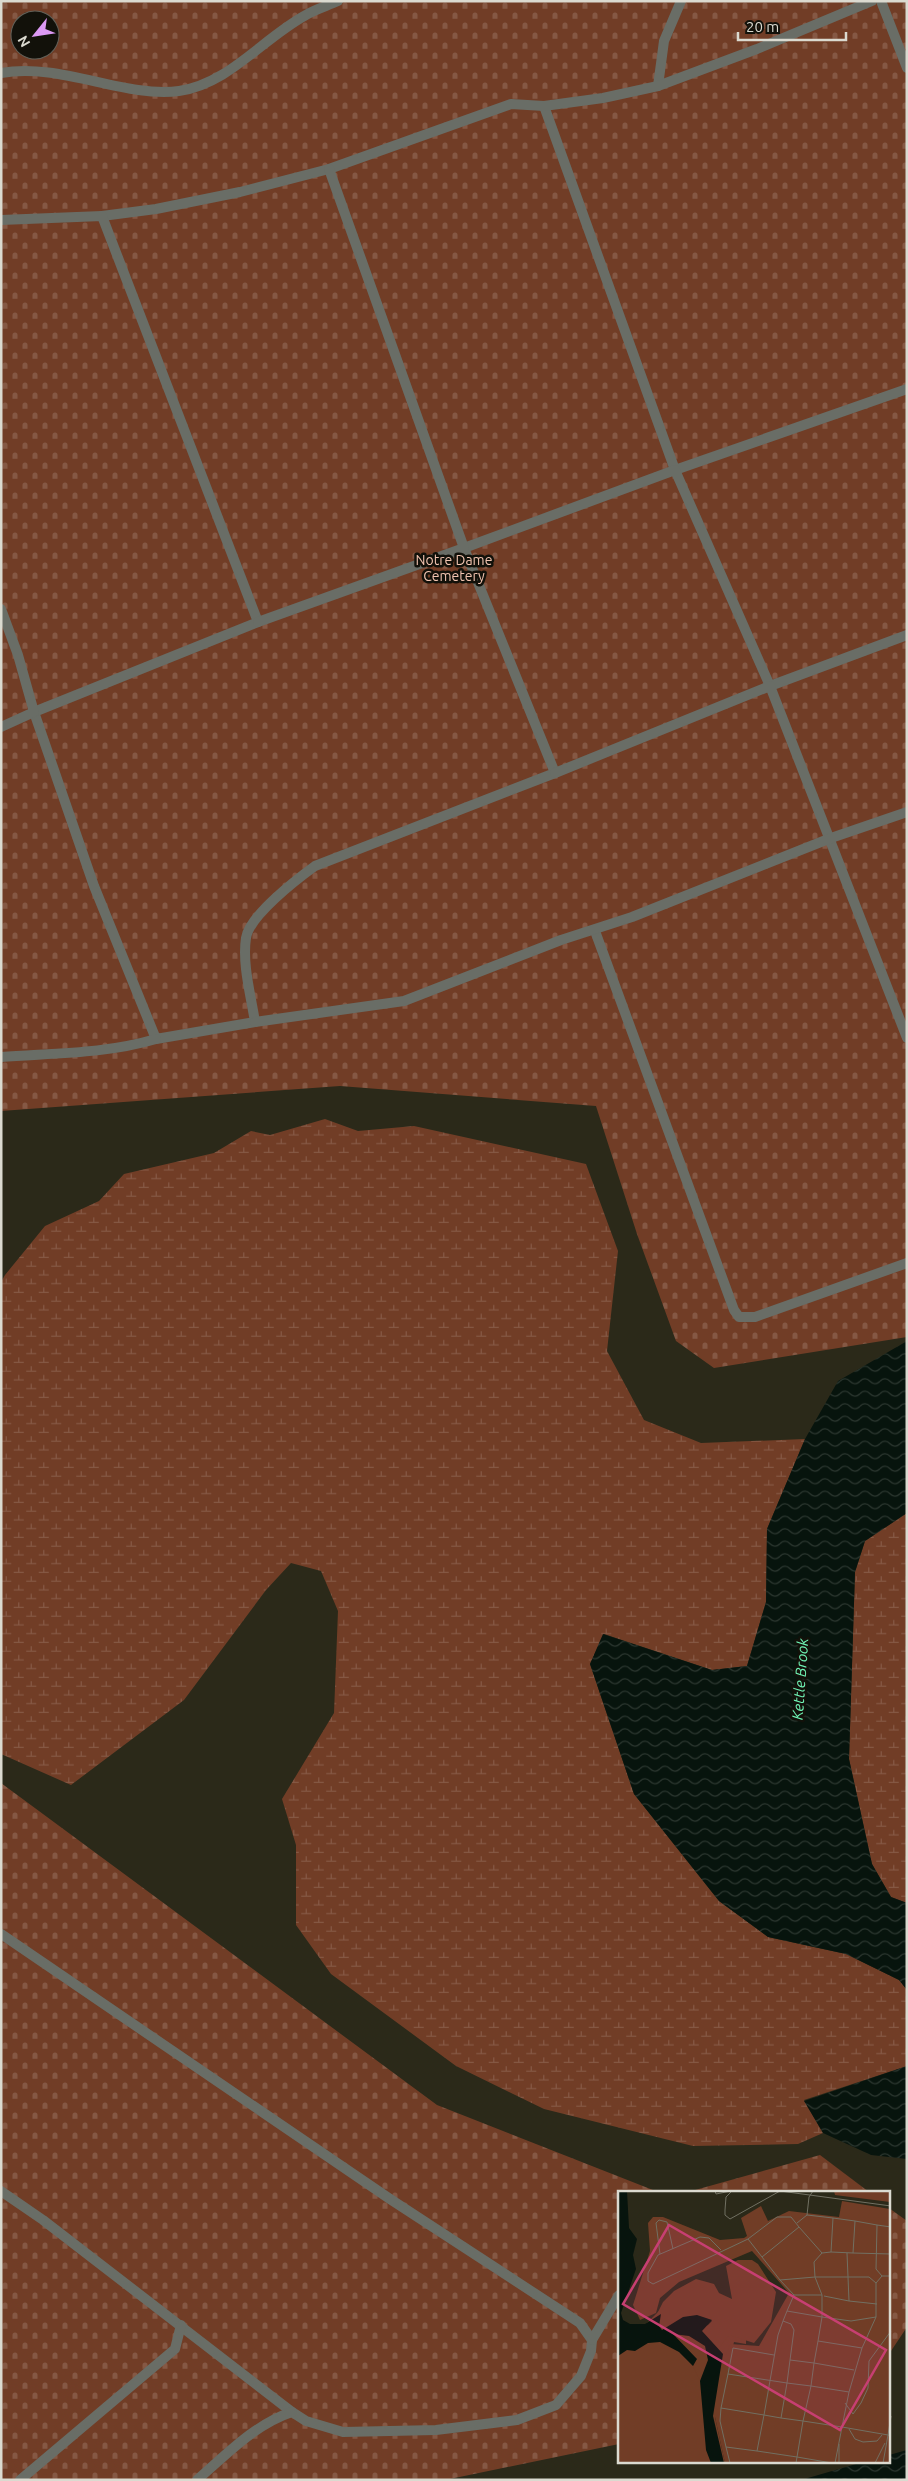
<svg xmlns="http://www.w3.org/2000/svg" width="908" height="2481" font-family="Ubuntu,sans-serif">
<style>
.wetland{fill:url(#wetland-marsh)}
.cemetery{fill:url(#cemetery-stones);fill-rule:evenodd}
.water{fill:url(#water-waves)}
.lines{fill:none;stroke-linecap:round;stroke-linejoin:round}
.lane{stroke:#696d66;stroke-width:10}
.labels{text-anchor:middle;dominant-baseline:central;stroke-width:5;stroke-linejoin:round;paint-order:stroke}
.park-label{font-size:14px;fill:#f2c4b0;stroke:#12110a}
.water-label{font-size:15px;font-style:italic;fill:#70f5b6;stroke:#12110a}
.inset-road{fill:none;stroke:#717062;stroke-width:1}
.view{fill:#c73f72;fill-opacity:0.15;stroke:#c73f72;stroke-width:2.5}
.inset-edge{fill:none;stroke:#dbdad0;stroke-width:2.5}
</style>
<defs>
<pattern id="wetland-marsh" width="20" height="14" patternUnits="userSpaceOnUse" patternTransform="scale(1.25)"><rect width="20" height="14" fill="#713d26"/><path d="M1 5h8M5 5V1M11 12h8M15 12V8" fill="none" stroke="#855844"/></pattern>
<pattern id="cemetery-stones" width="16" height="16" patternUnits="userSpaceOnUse" patternTransform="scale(1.25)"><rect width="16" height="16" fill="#713d26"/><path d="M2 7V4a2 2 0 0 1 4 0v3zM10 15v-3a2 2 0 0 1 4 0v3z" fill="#855844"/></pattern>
<pattern id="water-waves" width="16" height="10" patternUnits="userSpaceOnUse" patternTransform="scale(1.25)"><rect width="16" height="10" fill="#07140d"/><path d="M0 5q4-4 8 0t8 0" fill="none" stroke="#2b362f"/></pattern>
</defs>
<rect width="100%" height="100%" fill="#2b2919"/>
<!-- wetland -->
<g class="wetland">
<path d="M325 1119 358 1131 414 1126 586 1164 618 1251 607 1351 644 1420 701 1443 805 1439 767 1529 766 1602 747 1666 712 1670 604 1634 590 1664 634 1794 719 1901 768 1937 846 1954 899 1980 907 1990V2066L804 2100 823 2133 798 2144 693 2146 544 2109 456 2066 331 1974 296 1925V1845L282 1799 334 1713 338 1611 321 1571 291 1563 266 1590 184 1700 71 1785 1 1754V1282L5 1275 45 1226 99 1201 124 1174 214 1153 251 1131 270 1135Z"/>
<path d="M907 1513V1903L891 1897 872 1864 849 1759 855 1572 865 1541Z"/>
</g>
<!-- cemetery -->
<g class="cemetery">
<path d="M1 1H907V1337L714 1368 676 1341 637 1234 596 1106 340 1086 1 1111ZM20 20H50V50H20Z"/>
<path d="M1 1783 437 2105 658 2192H619V2444L445 2480H1Z"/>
<path d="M820 2155 869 2192H688Z"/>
<path d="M889 2208 907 2221V2327L889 2354Z"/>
</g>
<!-- water -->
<g class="water">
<path d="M907 1341V1513L865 1541 855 1572 849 1759 872 1864 891 1897 907 1903V1990L899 1980 846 1954 768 1937 719 1901 634 1794 590 1664 603 1634 712 1670 747 1666 766 1602 767 1529 805 1439 838 1381Z"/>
<path d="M907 2066V2159L871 2155 823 2133 804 2101Z"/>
<path d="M907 2450V2480H801L863 2462H889V2455Z"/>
</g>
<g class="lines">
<!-- lane -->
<g class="lane">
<path d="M881 1 907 68"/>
<path d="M1 73C60 62 123 98 179 91 229 84 263 38 306 15 316 9 327 6 338 1"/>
<path d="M658 86 664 41 681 1"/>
<path d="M544 106 675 470 907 389"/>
<path d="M102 216 156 209 240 192 329 169 511 104 544 106 603 98 658 86 757 49 872 1"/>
<path d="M1 220 102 216 258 622 34 712 94 886 156 1039 255 1022C251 996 242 964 246 938 249 916 297 879 315 866L555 773 464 548 675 470 770 686 907 635"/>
<path d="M1 609 18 655 34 712 1 727"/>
<path d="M258 622 464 548 329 169"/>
<path d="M555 773 770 686 907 1038"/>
<path d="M595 931 734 1310 739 1317H755L907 1263"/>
<path d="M255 1022 404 1001 561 940 632 917 831 838 907 812"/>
<path d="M1 1057C54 1053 105 1054 156 1039"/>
<path d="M1 1934 390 2199 580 2323 592 2340 591 2351 581 2376 556 2405 517 2420 436 2430 343 2432 306 2421 292 2412 43 2220 1 2191"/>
<path d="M592 2340 619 2295"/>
<path d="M20 2480 175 2349 181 2325"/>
<path d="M197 2480C226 2455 255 2424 292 2412"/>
</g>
</g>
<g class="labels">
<!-- park labels -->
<g class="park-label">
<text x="454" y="560">Notre Dame<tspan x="454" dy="16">Cemetery</tspan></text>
</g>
<!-- water labels -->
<g class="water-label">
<text transform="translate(800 1679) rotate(-86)">Kettle Brook</text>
</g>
</g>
<!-- overview -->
<g transform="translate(618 2191)">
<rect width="272" height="272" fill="#2b2919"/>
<path d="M43 118 128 148V153L116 151 97 226 107 272H0V133L27 134Z" fill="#713d26"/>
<path d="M120 69H134L140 73 158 101 153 131 136 152 111 144 101 157 84 140 94 130 59 129 44 139 41 135 43 124 39 123 45 111 56 100 78 88 96 93 101 102 114 108 108 75ZM61 141 89 157 90 169 82 190 75 175 79 173 66 154 56 147 55 143Z" fill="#713d26"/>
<path d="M216 0H272V11L217 4ZM224 10 272 18V272H107L97 226V192L112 153 141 155 171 102 134 60 61 91 42 107 38 122 22 129 15 114 32 60 30 32 35 26H45L102 49 126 47 129 45 123 27 143 15 150 30 171 20 221 26Z" fill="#713d26"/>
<path d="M0 0H9L11 37 19 48 15 64 18 78 3 122 5 129 12 133H27L43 123 41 135 44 139 65 126 79 124 94 129 84 140 105 163 95 225 106 272H93L88 259 82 190 90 169 87 155 71 145 55 143 79 168 75 175 61 161 42 151 30 152 17 160 9 159 0 165Z" fill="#07140d"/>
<path class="inset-road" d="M97 0 98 3 113 0M114 0 108 6 107 19V24L112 28 162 0 273 15M189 24 191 6 195 0M215 27 237 30 235 62 213 61ZM237 30 259 34M179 32 189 24 215 27M181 36 204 62 213 61M103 59 91 47 82 46 40 64 30 82V90L35 93 130 48 159 26H173L181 36 144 66 130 48M204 62 196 71 197 86H230L231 110 259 113M229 62 230 86H251L258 92M235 62 273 63M42 63 38 32 41 29 49 31 55 58M144 66 162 89M264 85 258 78 259 34 273 36M258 92 264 85H273M176 104 162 89 197 86 204 104M206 105 231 110M169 120 176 104H204V126L233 130 258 126M200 150 196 172 236 179M110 183 115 157 156 164M231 201 224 236 185 230 193 195 231 201 244 157M227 212 235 223 243 212 250 197 251 170 273 140M103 217 102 230 108 256 139 260 146 224 103 217 110 183 169 192 172 169M163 227 146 224 160 144 165 130M231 238 237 248 245 251 259 250 264 244M221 253V272M108 256 112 272M139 260 179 266 178 272M214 272 179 266 185 230 163 227 169 192 193 195 196 172 172 169 176 139 173 133 165 130 169 120 204 126 200 150 244 157 258 126V92M217 272 224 236 270 244 273 225M257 272 267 252M265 272 270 244 273 245"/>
<path class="view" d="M51 34 268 159 222 239 5 113Z"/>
<rect width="272" height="272" class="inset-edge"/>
</g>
<!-- border -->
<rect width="908" height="2481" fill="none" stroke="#dbdad0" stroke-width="5"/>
<!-- north arrow -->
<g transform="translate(35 35) rotate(240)"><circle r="24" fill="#12110a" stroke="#626159"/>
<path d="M0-4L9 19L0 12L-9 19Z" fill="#dc99f4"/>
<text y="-8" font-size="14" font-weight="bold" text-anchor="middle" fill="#dbdad0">N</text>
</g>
<!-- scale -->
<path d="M738 32v8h108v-8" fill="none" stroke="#dbdad0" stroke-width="2.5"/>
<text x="746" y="32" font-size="15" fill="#dbdad0" stroke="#12110a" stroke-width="4" paint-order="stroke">20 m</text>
</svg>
